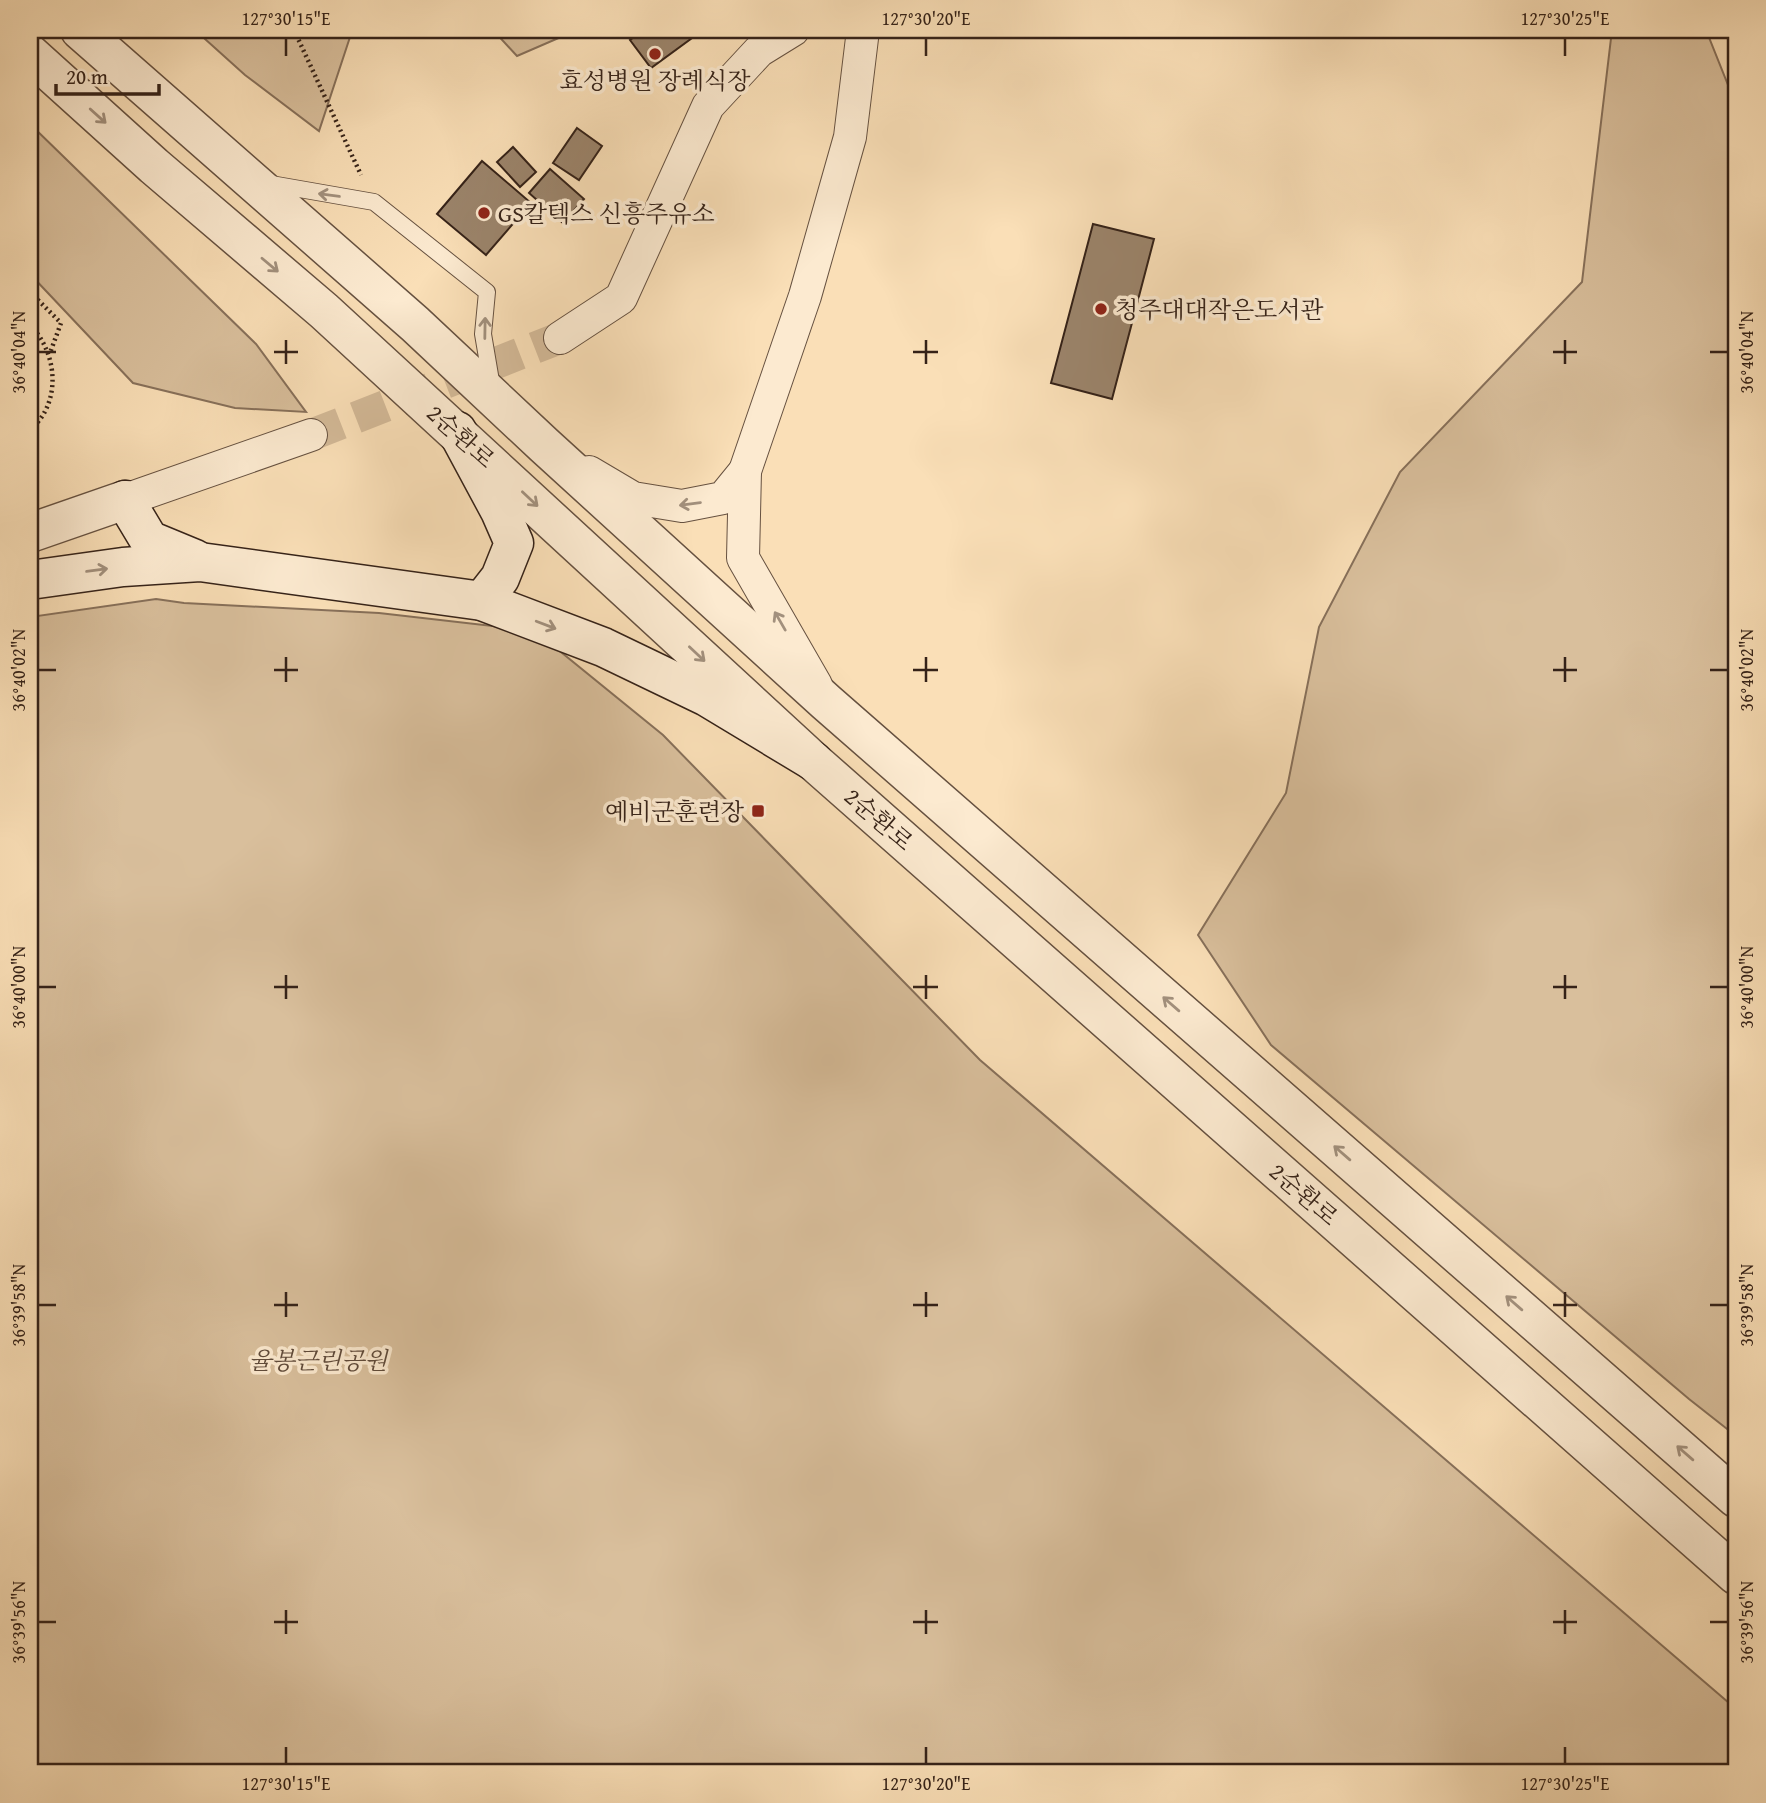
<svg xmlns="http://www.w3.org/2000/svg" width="1766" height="1803" font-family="'Gentium Book Plus','Noto Serif KR',serif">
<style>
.green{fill:#d9bf9c;stroke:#87705a;stroke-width:2}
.building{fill:#9b846b;stroke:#352218;stroke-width:2}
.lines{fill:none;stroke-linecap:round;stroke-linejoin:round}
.minor-tunnel{stroke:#d3b997;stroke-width:32;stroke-dasharray:32 16;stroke-linecap:butt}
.service-casing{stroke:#665140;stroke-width:18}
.minor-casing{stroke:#665140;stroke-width:34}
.tertiary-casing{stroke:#665140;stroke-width:41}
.secondary-casing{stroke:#352218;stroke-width:41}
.path{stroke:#352218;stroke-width:4.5;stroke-dasharray:2 3.5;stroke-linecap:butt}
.service{stroke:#fcead0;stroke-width:16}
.minor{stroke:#fcead0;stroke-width:32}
.tertiary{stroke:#fcead0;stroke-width:38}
.secondary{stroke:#fcead0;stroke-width:38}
.oneway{stroke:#a2907d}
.ticks{fill:none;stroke:#352218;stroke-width:2.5}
.poi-dot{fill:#8f2418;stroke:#fcead0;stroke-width:2.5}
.labels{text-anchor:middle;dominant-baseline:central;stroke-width:7;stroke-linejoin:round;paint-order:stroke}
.poi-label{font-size:24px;fill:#352218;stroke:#fcead0;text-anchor:start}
.street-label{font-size:24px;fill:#352218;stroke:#fcead0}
.park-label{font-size:24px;font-style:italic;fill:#5e4939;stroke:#fcead0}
.neatline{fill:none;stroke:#352218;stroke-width:2.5}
.ticks-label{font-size:18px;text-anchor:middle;fill:#352218}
</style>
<rect width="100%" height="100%" fill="#fadfb7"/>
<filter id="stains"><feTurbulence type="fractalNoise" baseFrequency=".00286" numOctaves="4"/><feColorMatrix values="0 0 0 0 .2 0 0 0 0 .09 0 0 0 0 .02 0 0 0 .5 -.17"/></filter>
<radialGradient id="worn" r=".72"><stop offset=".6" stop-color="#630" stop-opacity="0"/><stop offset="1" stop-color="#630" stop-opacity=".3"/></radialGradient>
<!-- green -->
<g class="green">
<path d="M195 30H350L351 34 319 131 245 75Z"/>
<path d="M493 30H577L517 56Z"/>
<path d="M1612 30H1706L1736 105V1436L1689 1399 1271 1045 1198 935 1286 793 1319 627 1400 472 1582 282Z"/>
<path d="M30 124 256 344 306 412 235 408 133 383 30 274Z"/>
<path d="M156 599 184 603 379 613 535 631 663 735 980 1060 1736 1709V1773H30V617Z"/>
</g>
<!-- building -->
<g class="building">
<path d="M644 30H703L651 68 630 40Z"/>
<path d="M577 128 602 146 579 180 553 163Z"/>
<path d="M513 147 536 172 520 187 497 162Z"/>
<path d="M482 161 531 203 486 255 437 214Z"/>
<path d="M550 169 584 199 563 223 529 193Z"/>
<path d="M1093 224 1154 239 1112 399 1051 383Z"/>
</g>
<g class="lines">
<!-- minor-tunnel -->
<path class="minor-tunnel" d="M311 435 560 338"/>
<defs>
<path id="service" d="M271 184 374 202 487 292 483 334 492 387"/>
<g id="minor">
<path d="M560 338 621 298 708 106 759 51 793 30"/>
<path d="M589 472 633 498 682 506 723 498 745 471"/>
<path d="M125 500 311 435"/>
<path d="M816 685 743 558 745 471 805 296 850 137 863 30"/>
</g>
<g id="tertiary">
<path d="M80 30 415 324 544 445 826 702 1736 1498"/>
<path d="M30 54 154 166 324 311 813 761 1736 1575"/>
<path d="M30 533 125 500"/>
</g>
<g id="secondary">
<path d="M457 431 500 511 514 543 500 578 482 601"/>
<path d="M125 500 149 540 195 559"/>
<path d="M30 580 123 567 200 562 482 601 603 647 707 697 813 761"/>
</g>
</defs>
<!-- service casing -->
<use href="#service" class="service-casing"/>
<!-- minor casing -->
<use href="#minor" class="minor-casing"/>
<!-- tertiary casing -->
<use href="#tertiary" class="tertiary-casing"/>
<!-- secondary casing -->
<use href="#secondary" class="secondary-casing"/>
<!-- path -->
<g class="path">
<path d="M294 30 361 175"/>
<path d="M30 292 61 323 50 353"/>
<path d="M30 325C58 353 62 403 30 430"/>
</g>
<!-- service -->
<use href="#service" class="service"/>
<!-- minor -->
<use href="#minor" class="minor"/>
<!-- tertiary -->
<use href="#tertiary" class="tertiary"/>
<!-- secondary -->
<use href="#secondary" class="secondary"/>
</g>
<!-- one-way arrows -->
<defs><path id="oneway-shaft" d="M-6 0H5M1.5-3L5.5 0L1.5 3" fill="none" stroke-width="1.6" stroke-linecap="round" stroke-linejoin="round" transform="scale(1.75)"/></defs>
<g class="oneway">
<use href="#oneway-shaft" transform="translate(98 116) rotate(42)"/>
<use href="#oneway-shaft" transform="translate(329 195) rotate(-172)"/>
<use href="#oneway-shaft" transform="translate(270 265) rotate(40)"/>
<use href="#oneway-shaft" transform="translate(485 328) rotate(-89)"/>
<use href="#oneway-shaft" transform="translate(530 499) rotate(43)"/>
<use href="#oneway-shaft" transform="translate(690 504) rotate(172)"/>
<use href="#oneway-shaft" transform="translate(97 570) rotate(-8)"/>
<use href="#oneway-shaft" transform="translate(780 621) rotate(-120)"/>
<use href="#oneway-shaft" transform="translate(546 625) rotate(21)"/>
<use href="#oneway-shaft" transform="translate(697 654) rotate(43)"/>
<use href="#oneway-shaft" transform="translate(1171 1004) rotate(-139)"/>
<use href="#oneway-shaft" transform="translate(1342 1153) rotate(-139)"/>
<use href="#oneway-shaft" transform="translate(1514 1303) rotate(-139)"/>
<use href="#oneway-shaft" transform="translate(1685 1453) rotate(-139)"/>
</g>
<!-- ticks -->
<path class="ticks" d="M286 38V56M926 38V56M1565 38V56M286 340V364M926 340V364M1565 340V364M38 352H56M274 352H298M913 352H938M1553 352H1577M1710 352H1728M286 657V682M926 657V682M1565 657V682M38 670H56M274 670H298M913 670H938M1553 670H1577M1710 670H1728M286 975V999M926 975V999M1565 975V999M38 987H56M274 987H298M913 987H938M1553 987H1577M1710 987H1728M286 1292V1317M926 1292V1317M1565 1292V1317M38 1305H56M274 1305H298M913 1305H938M1553 1305H1577M1710 1305H1728M286 1610V1634M926 1610V1634M1565 1610V1634M38 1622H56M274 1622H298M913 1622H938M1553 1622H1577M1710 1622H1728M286 1747V1764M926 1747V1764M1565 1747V1764"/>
<!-- markers -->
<g class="poi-dot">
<circle cx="655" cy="54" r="7"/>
<circle cx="484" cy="213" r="7"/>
<circle cx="1101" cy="309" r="7"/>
<rect x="751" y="804" width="14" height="14" rx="3.5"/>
</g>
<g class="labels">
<!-- poi labels -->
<g class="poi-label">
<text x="655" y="80" text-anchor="middle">효성병원 장례식장</text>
<text x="498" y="213">GS칼텍스 신흥주유소</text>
<text x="1115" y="309">청주대대작은도서관</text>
<text x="744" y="811" text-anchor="end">예비군훈련장</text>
</g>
<!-- street labels -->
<g class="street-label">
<text transform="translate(461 436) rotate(42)">2순환로</text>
<text transform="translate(879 819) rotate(41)">2순환로</text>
<text transform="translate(1304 1194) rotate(41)">2순환로</text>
</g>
<!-- park labels -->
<g class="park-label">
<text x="318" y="1360">율봉근린공원</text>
</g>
</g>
<!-- margin -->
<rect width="1766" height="1803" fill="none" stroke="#fadfb7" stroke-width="77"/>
<!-- scale -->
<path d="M56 84v10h103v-10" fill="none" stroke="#352218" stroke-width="3.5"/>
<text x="66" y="84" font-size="21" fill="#352218" stroke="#fcead0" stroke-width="5" paint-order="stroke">20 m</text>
<rect x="38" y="38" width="1690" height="1726" class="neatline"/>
<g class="ticks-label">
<text x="286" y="25">127°30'15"E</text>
<text x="926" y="25">127°30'20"E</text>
<text x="1565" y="25">127°30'25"E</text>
<text transform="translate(19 352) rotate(-90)" y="6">36°40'04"N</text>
<text transform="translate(1747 352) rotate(-90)" y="6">36°40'04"N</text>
<text transform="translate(19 670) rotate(-90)" y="6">36°40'02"N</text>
<text transform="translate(1747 670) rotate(-90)" y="6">36°40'02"N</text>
<text transform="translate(19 987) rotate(-90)" y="6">36°40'00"N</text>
<text transform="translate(1747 987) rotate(-90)" y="6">36°40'00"N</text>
<text transform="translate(19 1305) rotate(-90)" y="6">36°39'58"N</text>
<text transform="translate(1747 1305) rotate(-90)" y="6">36°39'58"N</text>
<text transform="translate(19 1622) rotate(-90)" y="6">36°39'56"N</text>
<text transform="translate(1747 1622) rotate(-90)" y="6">36°39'56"N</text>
<text x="286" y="1790">127°30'15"E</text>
<text x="926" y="1790">127°30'20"E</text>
<text x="1565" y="1790">127°30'25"E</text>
</g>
<rect width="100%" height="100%" filter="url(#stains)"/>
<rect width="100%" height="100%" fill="url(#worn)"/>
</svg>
